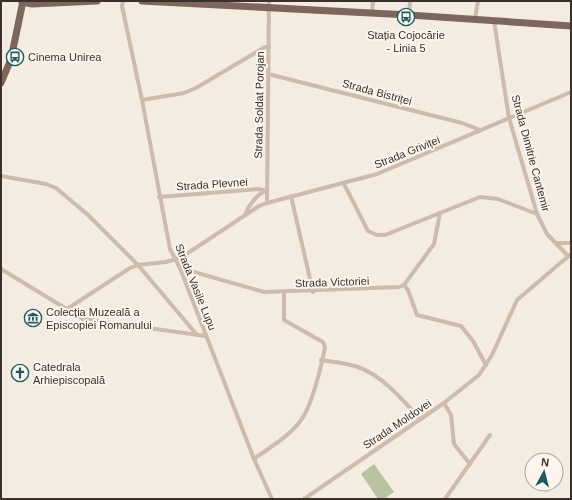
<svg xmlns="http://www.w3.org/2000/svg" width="572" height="500" font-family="Helvetica,sans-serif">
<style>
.green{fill:#b8c4a0}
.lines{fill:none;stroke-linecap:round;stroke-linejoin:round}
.minor{stroke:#cdbbac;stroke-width:4}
.primary{stroke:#7d675c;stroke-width:7}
.labels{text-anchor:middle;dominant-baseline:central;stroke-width:4;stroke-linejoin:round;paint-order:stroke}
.poi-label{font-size:11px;fill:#3b302b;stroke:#fbf5ee;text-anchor:start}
.street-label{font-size:11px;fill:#3b302b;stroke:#fbf5ee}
</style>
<rect width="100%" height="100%" fill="#f4ebe1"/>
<!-- green -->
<path class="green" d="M374 464 394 492 384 499H378L361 474Z"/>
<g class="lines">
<!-- minor -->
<g class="minor">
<path d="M123 1 122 6 142 100 170 249 180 268 254 459 272 499"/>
<path d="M372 13 373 1"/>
<path d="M409 15 410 1"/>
<path d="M475 20 478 1"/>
<path d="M494 21 509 118 537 214 547 234 568 256"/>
<path d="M268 74 462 123 480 130"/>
<path d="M142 100 184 93 196 88 265 47H269"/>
<path d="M1 176 46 184 56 188 87 214 138 265 197 335"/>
<path d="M344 184 368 231 377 235H385L480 197 498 199 537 214"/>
<path d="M291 196 313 292"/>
<path d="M159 197 258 189 266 191"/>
<path d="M267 203 269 1"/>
<path d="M245 215C248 206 257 194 266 191"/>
<path d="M556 243H571"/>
<path d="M180 268 264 292 399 287 404 285 434 244 440 213"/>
<path d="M1 269 83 319 206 336"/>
<path d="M404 285 408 290 417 315 461 326 473 341 486 365"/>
<path d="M67 309 130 268 138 265 166 262 182 257 259 206 267 203 377 174 571 92"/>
<path d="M321 360C333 362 347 363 358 367 383 376 403 400 420 419"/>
<path d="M444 403 451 415 454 444 470 464"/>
<path d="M254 459C270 447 292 435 303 417 312 404 322 364 325 347L323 342 284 320V292"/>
<path d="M304 499 444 403 479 375 492 355 517 300 571 254"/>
<path d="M445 499 490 435"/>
</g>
<!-- primary -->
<g class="primary">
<path d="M142 1 409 15 571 26"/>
<path d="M22 2 32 4 97 1"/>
<path d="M1 83 11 59 23 1"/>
</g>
</g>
<!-- icons -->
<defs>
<symbol id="bus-ring" viewBox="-11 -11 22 22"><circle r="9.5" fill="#fbf5ee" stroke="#1f5a5e" stroke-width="1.5"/><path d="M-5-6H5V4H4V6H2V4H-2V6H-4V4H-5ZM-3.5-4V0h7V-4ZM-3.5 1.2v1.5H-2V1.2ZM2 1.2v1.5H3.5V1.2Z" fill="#1f5a5e"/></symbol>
<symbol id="museum-ring" viewBox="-11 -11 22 22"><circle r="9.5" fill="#fbf5ee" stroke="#1f5a5e" stroke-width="1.5"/><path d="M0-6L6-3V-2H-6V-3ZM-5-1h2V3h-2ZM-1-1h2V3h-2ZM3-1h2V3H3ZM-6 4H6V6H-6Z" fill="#1f5a5e"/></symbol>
<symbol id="church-ring" viewBox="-11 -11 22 22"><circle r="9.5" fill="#fbf5ee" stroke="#1f5a5e" stroke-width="1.5"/><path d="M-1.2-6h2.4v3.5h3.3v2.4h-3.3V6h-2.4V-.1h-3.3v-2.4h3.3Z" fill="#1f5a5e"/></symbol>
</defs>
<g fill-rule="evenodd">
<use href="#bus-ring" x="396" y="7" width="20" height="20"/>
<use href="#bus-ring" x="5" y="47" width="20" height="20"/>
<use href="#museum-ring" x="23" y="308" width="20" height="20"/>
<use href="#church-ring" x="10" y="363" width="20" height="20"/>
</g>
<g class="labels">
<!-- poi labels -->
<g class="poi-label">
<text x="406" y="35" text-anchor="middle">Stația Cojocărie<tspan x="406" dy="13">- Linia 5</tspan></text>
<text x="28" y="57">Cinema Unirea</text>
<text x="46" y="312">Colecția Muzeală a<tspan x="46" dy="13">Episcopiei Romanului</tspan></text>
<text x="33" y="367">Catedrala<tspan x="33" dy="13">Arhiepiscopală</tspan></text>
</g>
<!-- street labels -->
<g class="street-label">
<text transform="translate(377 92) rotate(15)">Strada Bistriței</text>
<text transform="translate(259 105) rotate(-89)">Strada Soldat Porojan</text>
<text transform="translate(407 152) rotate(-22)">Strada Griviței</text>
<text transform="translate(531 153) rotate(75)">Strada Dimitrie Cantemir</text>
<text transform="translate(212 184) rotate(-4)">Strada Plevnei</text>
<text transform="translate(332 282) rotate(-2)">Strada Victoriei</text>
<text transform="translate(196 287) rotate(68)">Strada Vasile Lupu</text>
<text transform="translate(397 424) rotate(-34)">Strada Moldovei</text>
</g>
</g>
<!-- border -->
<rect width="572" height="500" fill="none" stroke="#3b302b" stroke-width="4"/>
<!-- north arrow -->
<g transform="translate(544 472) rotate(7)"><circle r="19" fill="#fbf5ee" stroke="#aea6a0"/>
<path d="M0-3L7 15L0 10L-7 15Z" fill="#1f5a5e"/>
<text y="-6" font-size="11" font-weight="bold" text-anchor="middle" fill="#3b302b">N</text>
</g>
</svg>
